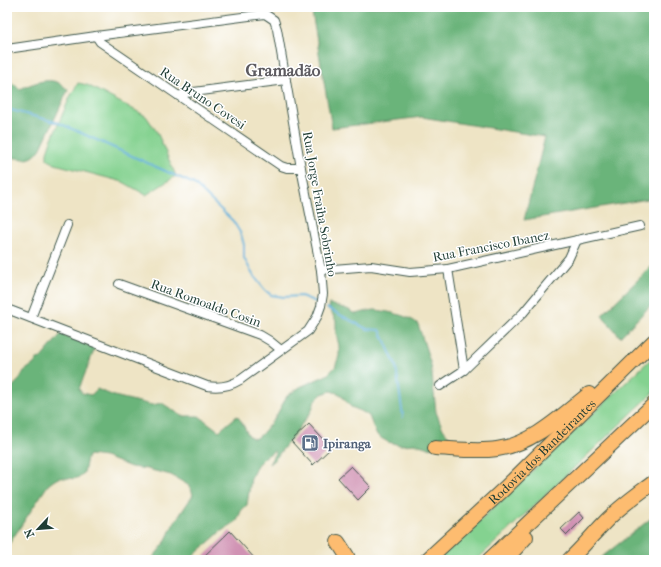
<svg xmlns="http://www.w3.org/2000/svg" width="661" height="567" font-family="'IM FELL French Canon',serif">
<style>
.green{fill:#84d290;stroke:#528862}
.forest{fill:#6bb47a;stroke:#457857}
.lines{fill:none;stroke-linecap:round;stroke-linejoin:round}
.stream{stroke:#5daed8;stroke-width:2}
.building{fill:#d092b3}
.minor-casing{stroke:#3e564a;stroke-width:10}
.motorway-casing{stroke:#3e564a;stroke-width:16}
.minor{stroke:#fff;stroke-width:8}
.motorway{stroke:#fdbc6f;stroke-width:14}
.labels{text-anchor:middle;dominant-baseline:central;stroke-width:3;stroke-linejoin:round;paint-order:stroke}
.street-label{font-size:13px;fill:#1f3d34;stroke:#fff}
.service-label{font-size:13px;font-weight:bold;fill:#4e5e75;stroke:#fff;text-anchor:start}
.district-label{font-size:17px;font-weight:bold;fill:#5d5b60;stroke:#fff}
</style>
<rect width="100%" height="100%" fill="#fff"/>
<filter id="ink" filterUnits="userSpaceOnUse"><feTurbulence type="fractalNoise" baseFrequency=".025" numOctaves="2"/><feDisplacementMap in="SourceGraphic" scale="8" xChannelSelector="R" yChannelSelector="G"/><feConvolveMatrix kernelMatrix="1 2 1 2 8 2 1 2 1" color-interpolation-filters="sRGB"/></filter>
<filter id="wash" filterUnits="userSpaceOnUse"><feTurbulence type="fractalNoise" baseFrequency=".012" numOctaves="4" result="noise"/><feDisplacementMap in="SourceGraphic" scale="16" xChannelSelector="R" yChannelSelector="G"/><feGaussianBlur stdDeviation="0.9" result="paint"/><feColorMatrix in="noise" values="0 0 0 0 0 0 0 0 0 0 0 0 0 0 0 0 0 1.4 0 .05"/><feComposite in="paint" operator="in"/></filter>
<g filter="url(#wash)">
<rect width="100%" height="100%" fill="#eee4c5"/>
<!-- green -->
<g class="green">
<path d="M78 83 87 85 146 116 157 132 176 176 146 195 123 182 55 164 47 159V152L50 143 70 97Z"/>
<path d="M654 356V392L483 554 477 560H438Z"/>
</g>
<!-- forest -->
<g class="forest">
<path d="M311 7H645L654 22V198L524 220 545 137 422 117 332 128Z"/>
<path d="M7 79 20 89C31 84 45 78 57 82 61 84 65 87 68 90L41 148C31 164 23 158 7 157Z"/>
<path d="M654 264V302L620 337 602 315Z"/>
<path d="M329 304 347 309 356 314C362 313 369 310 375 310 387 311 410 316 418 324L431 365 436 412 443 429 450 438 451 442 448 444 429 448 416 444 400 445 388 442 381 438 376 434 369 416 361 411 351 407 340 394 331 391 322 394 315 401 311 412 276 458 269 464 275 453 274 451 265 457 257 465 251 478 247 505 241 511 237 521 220 532 189 560H151L164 544 173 525 193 495 191 489 188 485 171 475 147 469 131 467 105 457 89 455C84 461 87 472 81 476 75 481 66 477 59 478 55 479 51 483 48 485L7 547V392L19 380 24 371 34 364 37 359 41 358 61 334 95 348 79 389 82 393 91 395 97 389 114 396 152 405 162 403 182 416H199L219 431 237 416 241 421 249 436 254 439 261 435 275 418 287 396 300 387 327 375 335 367 339 356V346L336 333V321L330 310Z"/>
<path d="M654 516V560H598Z"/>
</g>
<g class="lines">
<!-- stream -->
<g class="stream">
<path d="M7 109 59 123 194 184 233 221 241 234 244 245V258L253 275 265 290 271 295 284 297 301 296 316 302"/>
<path d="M327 308 367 329 380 330 396 366 403 417"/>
</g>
</g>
<g id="blocks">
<!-- building -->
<g class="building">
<path d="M309 424 331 448 313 465 291 441Z"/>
<path d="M351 466 371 487 358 500 338 478Z"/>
<path d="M579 512 584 518 567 535 561 529Z"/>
<path d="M230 531 256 560H200Z"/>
</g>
</g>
</g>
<g filter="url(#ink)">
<use href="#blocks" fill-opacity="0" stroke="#3e564a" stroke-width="1"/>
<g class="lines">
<defs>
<g id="minor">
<path d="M96 36 100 42 281 166 287 168H301"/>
<path d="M7 49 96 36 265 14 274 20 277 29 301 168 321 270 323 294 321 306 317 317 308 331 240 380C230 386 219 388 207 386L7 309"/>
<path d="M179 96 186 93 286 80"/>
<path d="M448 269 464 370"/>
<path d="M321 270 371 266 410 272 448 269 640 226"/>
<path d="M119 284 260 335 270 341 281 350"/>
<path d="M31 318 67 225"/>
<path d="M440 386 464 370 523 313 569 258 577 240"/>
</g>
<g id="motorway">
<path d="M435 448C455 449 477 452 497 449 533 444 561 416 589 394"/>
<path d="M338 542 347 556 348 560"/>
<path id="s1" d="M427 560 505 488 654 341"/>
<path d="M489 560 654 404"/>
<path d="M505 560 526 537"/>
<path d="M569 560C583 547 594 533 608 519 622 505 638 494 654 482"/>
</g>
</defs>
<!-- minor casing -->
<use href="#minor" class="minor-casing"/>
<!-- motorway casing -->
<use href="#motorway" class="motorway-casing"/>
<!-- minor -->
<use href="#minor" class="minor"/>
<!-- motorway -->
<use href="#motorway" class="motorway"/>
</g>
</g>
<!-- icons -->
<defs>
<symbol id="fuel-square" viewBox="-11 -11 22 22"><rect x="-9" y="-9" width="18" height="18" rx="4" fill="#5c6f8a" stroke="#fff"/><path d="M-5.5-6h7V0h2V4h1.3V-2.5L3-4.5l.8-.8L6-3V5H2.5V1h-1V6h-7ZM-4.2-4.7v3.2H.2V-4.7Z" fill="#fff"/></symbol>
</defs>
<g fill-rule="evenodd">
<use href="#fuel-square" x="300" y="433" width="20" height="20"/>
</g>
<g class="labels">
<!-- street labels -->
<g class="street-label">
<text transform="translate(203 98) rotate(34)">Rua Bruno Covesi</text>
<text transform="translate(320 204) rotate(80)">Rua Jorge Fraiha Sobrinho</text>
<text transform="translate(491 246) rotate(-11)">Rua Francisco Ibanez</text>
<text transform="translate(206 303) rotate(20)">Rua Romoaldo Cosin</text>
<text stroke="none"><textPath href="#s1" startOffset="158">Rodovia dos Bandeirantes</textPath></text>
</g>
<!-- service labels -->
<g class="service-label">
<text x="323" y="443">Ipiranga</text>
</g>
<!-- district labels -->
<g class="district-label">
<text x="283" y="70">Gramadão</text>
</g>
</g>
<!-- margin -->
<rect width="661" height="567" fill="none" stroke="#fff" stroke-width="24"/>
<!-- north arrow -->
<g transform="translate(38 529) rotate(244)" stroke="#ffffff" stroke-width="3" paint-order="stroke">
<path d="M0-3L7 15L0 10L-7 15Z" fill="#1f3d34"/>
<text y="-6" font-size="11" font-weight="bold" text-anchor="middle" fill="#1f3d34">N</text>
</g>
</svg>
